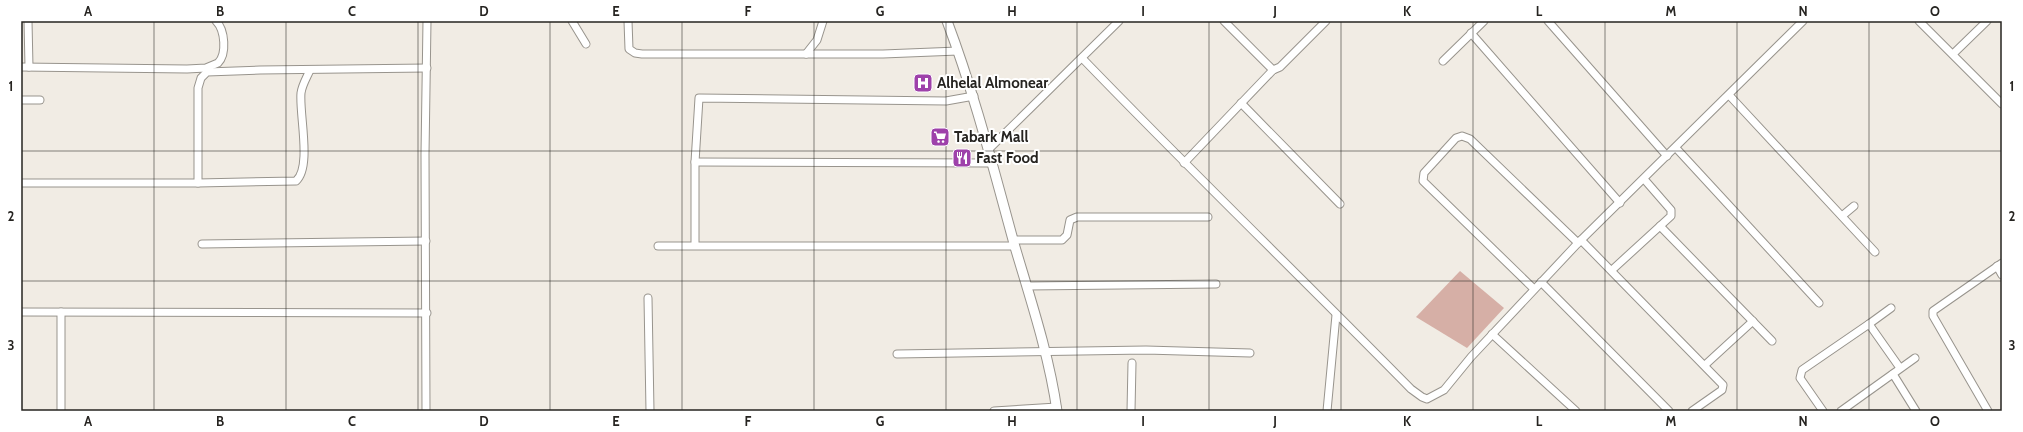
<svg xmlns="http://www.w3.org/2000/svg" width="2023" height="432" font-family="Cabin,sans-serif">
<style>
.green{fill:#d6afa6}
.lines{fill:none;stroke-linecap:round;stroke-linejoin:round}
.minor-casing{stroke:#98948d;stroke-width:9}
.secondary-casing{stroke:#98948d;stroke-width:11}
.minor{stroke:#fff;stroke-width:7}
.secondary{stroke:#fff;stroke-width:9}
.grid{fill:none;stroke:#262421;stroke-width:1;stroke-opacity:0.55}
.labels{text-anchor:middle;dominant-baseline:central;stroke-width:4;stroke-linejoin:round;paint-order:stroke}
.poi-label{font-size:15px;font-weight:bold;fill:#262421;stroke:#fff;text-anchor:start}
.neatline{fill:none;stroke:#262421;stroke-width:1.5}
.grid-label{font-size:13px;text-anchor:middle;font-weight:bold;fill:#262421}
</style>
<rect width="100%" height="100%" fill="#f1ece4"/>
<!-- green -->
<path class="green" d="M1460 271 1504 308 1467 348 1416 317Z"/>
<g class="lines">
<defs>
<g id="minor">
<path d="M28 21 29 67"/>
<path d="M572 21 586 44"/>
<path d="M628 21 629 49 635 53 642 54H883L958 51"/>
<path d="M1224 21 1273 70"/>
<path d="M1548 21 1667 156"/>
<path d="M1919 21 2002 104"/>
<path d="M1471 33 1620 203"/>
<path d="M806 54 817 40 823 21"/>
<path d="M1953 54 1987 21"/>
<path d="M1082 58C1190 170 1302 278 1411 389L1422 397 1427 399 1444 390 1471 357 1578 243 1803 21"/>
<path d="M1443 61 1484 21"/>
<path d="M21 67 187 69 206 68 218 63C227 54 225 30 216 21"/>
<path d="M1729 95 1875 252"/>
<path d="M21 100H40"/>
<path d="M1241 103 1340 204"/>
<path d="M1676 148 1819 303"/>
<path d="M989 149 1119 21"/>
<path d="M695 162 992 163"/>
<path d="M1184 163 1273 70 1280 67 1326 21"/>
<path d="M21 183H198L296 181C312 167 299 114 301 93 302 85 307 77 310 70"/>
<path d="M198 183V88L201 78 207 72 260 70 427 68"/>
<path d="M1842 216 1854 206"/>
<path d="M1660 226 1772 341"/>
<path d="M1014 240H1062L1067 235 1070 220 1077 217H1208"/>
<path d="M1581 240 1723 385 1722 390 1692 411"/>
<path d="M202 244 426 241"/>
<path d="M695 245V162L699 98 946 101 974 96"/>
<path d="M658 246H1015"/>
<path d="M1997 266 2002 275"/>
<path d="M1612 270 1671 216V210L1644 179"/>
<path d="M1541 282 1669 411"/>
<path d="M1027 286 1216 284"/>
<path d="M1534 289 1423 181 1424 173 1456 138 1462 136 1470 139 1578 243"/>
<path d="M648 298 650 411"/>
<path d="M21 312 427 313"/>
<path d="M61 312V411"/>
<path d="M1869 324 1891 308"/>
<path d="M1492 334 1576 411"/>
<path d="M897 354 1146 350 1250 353"/>
<path d="M1705 365 1753 321"/>
<path d="M1893 374 1916 411"/>
<path d="M426 411 425 154 427 21"/>
<path d="M994 411 1057 407"/>
<path d="M1131 411 1132 363"/>
<path d="M1327 411 1336 315"/>
<path d="M1823 411 1800 378 1802 370 1869 324 1900 368"/>
<path d="M1841 411 1915 358"/>
<path d="M1988 411 1933 316V311L2002 263"/>
</g>
<path id="secondary" d="M947 21C975 95 994 171 1015 247 1031 301 1049 355 1057 411"/>
</defs>
<!-- minor casing -->
<use href="#minor" class="minor-casing"/>
<!-- secondary casing -->
<use href="#secondary" class="secondary-casing"/>
<!-- minor -->
<use href="#minor" class="minor"/>
<!-- secondary -->
<use href="#secondary" class="secondary"/>
</g>
<!-- grid -->
<path class="grid" d="M154 21V411M286 21V411M418 21V411M550 21V411M682 21V411M814 21V411M946 21V411M1077 21V411M1209 21V411M1341 21V411M1473 21V411M1605 21V411M1737 21V411M1869 21V411M21 151H2002M21 281H2002"/>
<!-- icons -->
<defs>
<symbol id="hospital-square" viewBox="-11 -11 22 22"><rect x="-9" y="-9" width="18" height="18" rx="4" fill="#9e41aa" stroke="#fff"/><path d="M-5-5h3v3.5h4V-5h3V5h-3V1.5h-4V5h-3Z" fill="#fff"/></symbol>
<symbol id="supermarket-square" viewBox="-11 -11 22 22"><rect x="-9" y="-9" width="18" height="18" rx="4" fill="#9e41aa" stroke="#fff"/><path d="M-6-5.5h2.5l.6 2H6L4.5 2H-2.5L-4.4-4H-6ZM-1.5 3.2a1.3 1.3 0 1 0 .1 0ZM3 3.2a1.3 1.3 0 1 0 .1 0Z" fill="#fff"/></symbol>
<symbol id="restaurant-square" viewBox="-11 -11 22 22"><rect x="-9" y="-9" width="18" height="18" rx="4" fill="#9e41aa" stroke="#fff"/><path d="M-5-6h1v4h1v-4h1v4h1v-4h1v5L-1.5 .5V6h-2V.5L-5-1ZM5-6V6H3V1.5H1.5Q1.5-4 5-6Z" fill="#fff"/></symbol>
</defs>
<g fill-rule="evenodd">
<use href="#hospital-square" x="912" y="72" width="22" height="22"/>
<use href="#supermarket-square" x="929" y="126" width="22" height="22"/>
<use href="#restaurant-square" x="951" y="147" width="22" height="22"/>
</g>
<g class="labels">
<!-- poi labels -->
<g class="poi-label">
<text x="937" y="83">Alhelal Almonear</text>
<text x="954" y="137">Tabark Mall</text>
<text x="976" y="158">Fast Food</text>
</g>
</g>
<!-- border -->
<rect width="2023" height="432" fill="none" stroke="#ffffff" stroke-width="44"/>
<rect x="22" y="22" width="1979" height="388" class="neatline"/>
<g class="grid-label">
<text x="88" y="16">A</text>
<text x="220" y="16">B</text>
<text x="352" y="16">C</text>
<text x="484" y="16">D</text>
<text x="616" y="16">E</text>
<text x="748" y="16">F</text>
<text x="880" y="16">G</text>
<text x="1012" y="16">H</text>
<text x="1143" y="16">I</text>
<text x="1275" y="16">J</text>
<text x="1407" y="16">K</text>
<text x="1539" y="16">L</text>
<text x="1671" y="16">M</text>
<text x="1803" y="16">N</text>
<text x="1935" y="16">O</text>
<text x="11" y="91">1</text>
<text x="2012" y="91">1</text>
<text x="11" y="221">2</text>
<text x="2012" y="221">2</text>
<text x="11" y="350">3</text>
<text x="2012" y="350">3</text>
<text x="88" y="426">A</text>
<text x="220" y="426">B</text>
<text x="352" y="426">C</text>
<text x="484" y="426">D</text>
<text x="616" y="426">E</text>
<text x="748" y="426">F</text>
<text x="880" y="426">G</text>
<text x="1012" y="426">H</text>
<text x="1143" y="426">I</text>
<text x="1275" y="426">J</text>
<text x="1407" y="426">K</text>
<text x="1539" y="426">L</text>
<text x="1671" y="426">M</text>
<text x="1803" y="426">N</text>
<text x="1935" y="426">O</text>
</g>
</svg>
